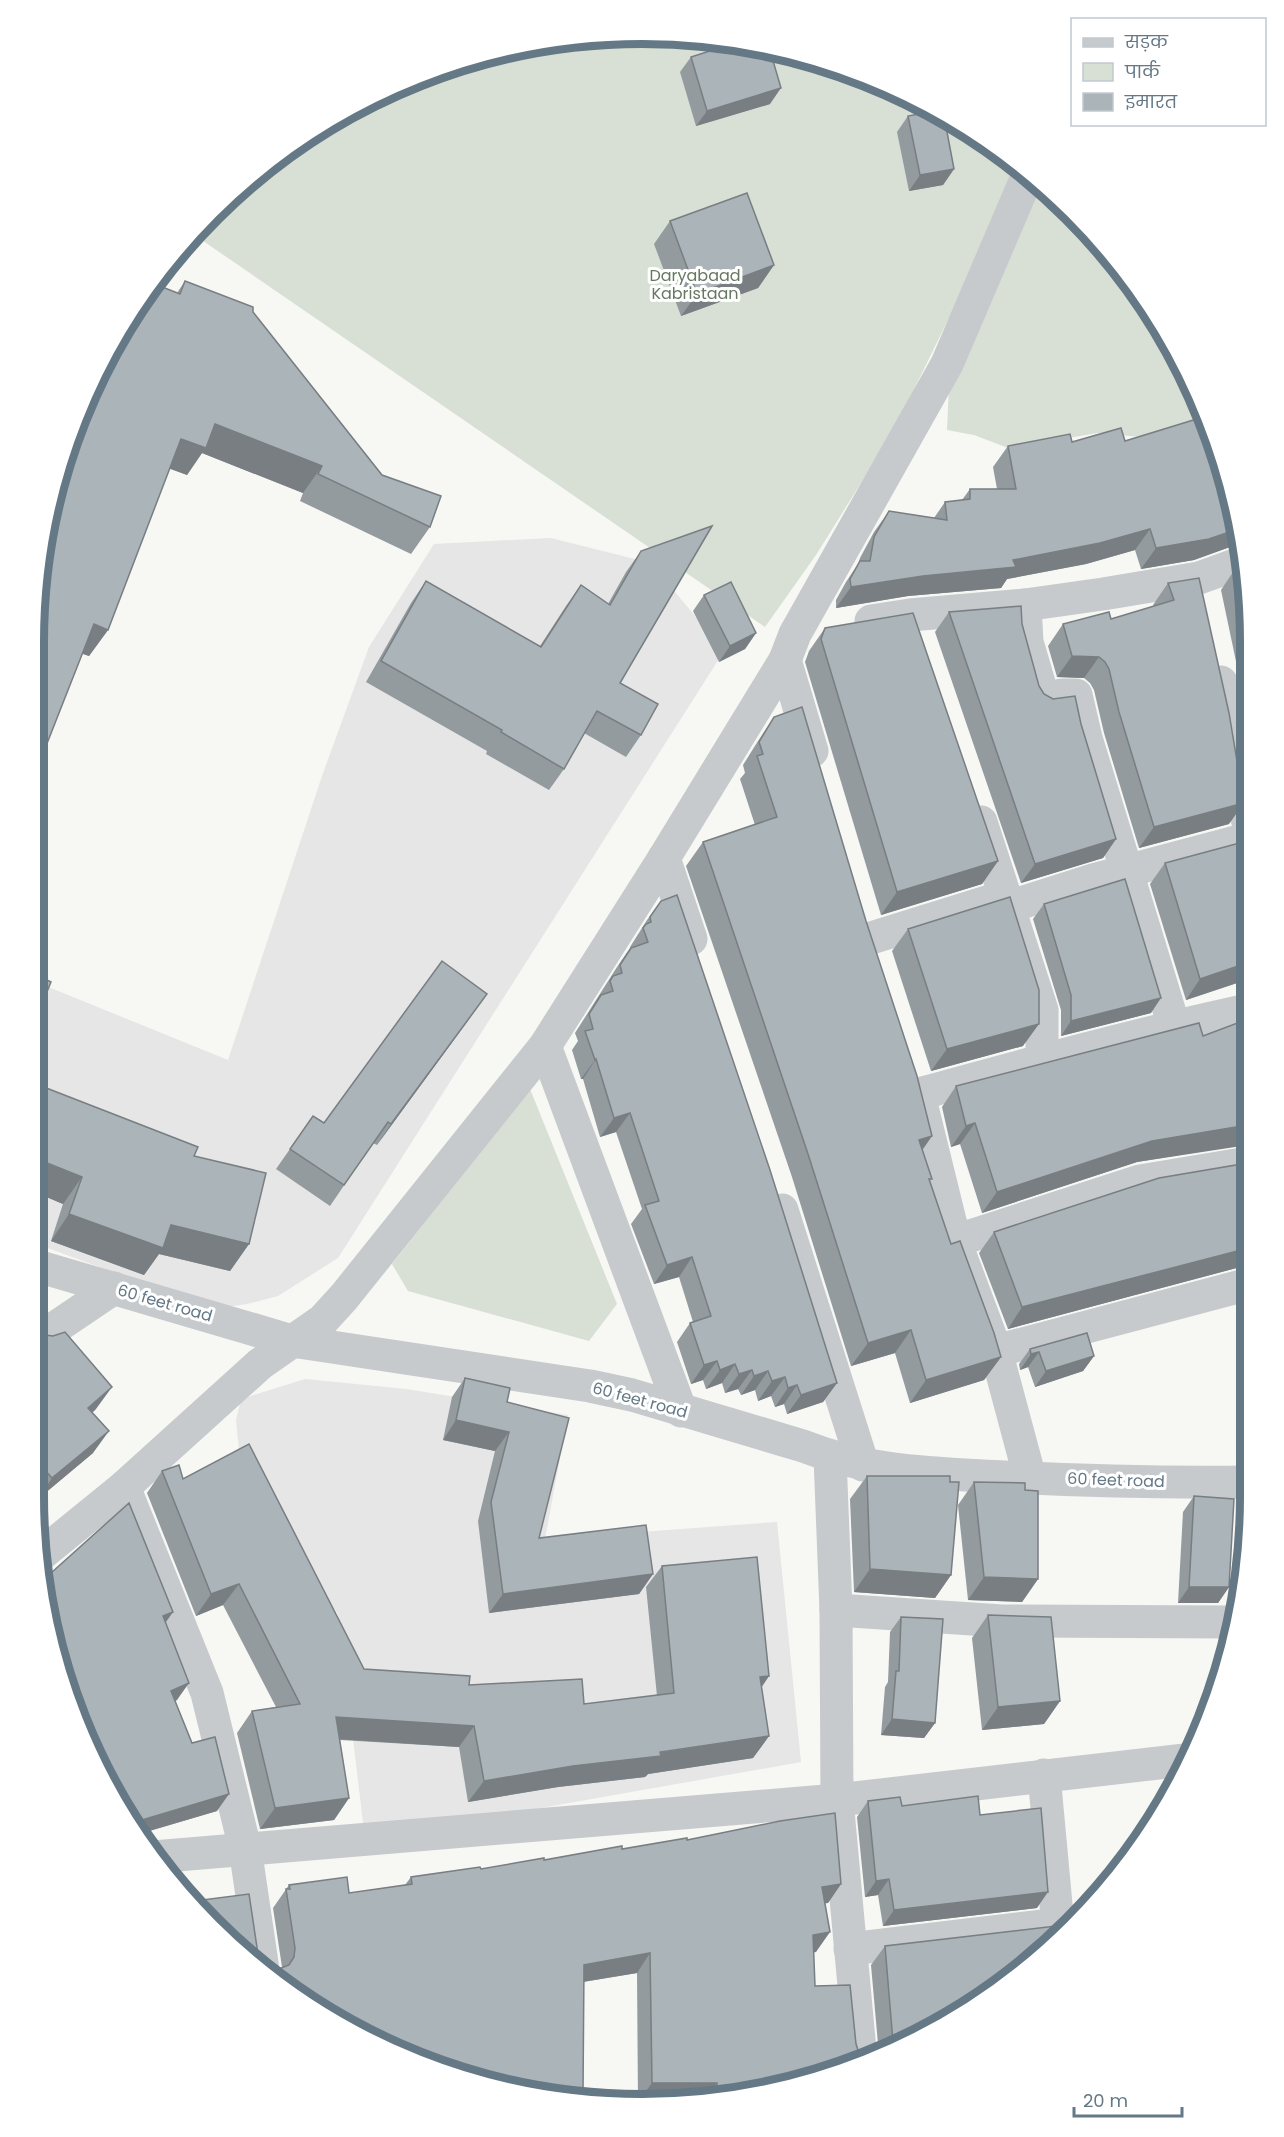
<svg xmlns="http://www.w3.org/2000/svg" width="1284" height="2137" font-family="Poppins,'Noto Sans Devanagari',sans-serif">
<style>
.built{fill:#e5e6e5}
.green{fill:#d8dfd4}
.lines{fill:none;stroke-linecap:round;stroke-linejoin:round}
.minor{stroke:#c6cacd;stroke-width:33}
.wall{fill:#939b9f}
.shaded-wall{fill:#787e82}
.building{fill:#abb4b9;stroke:#787e82;stroke-width:1.5}
.labels{text-anchor:middle;dominant-baseline:central;stroke-width:6;stroke-linejoin:round;paint-order:stroke}
.park-label{font-size:16px;fill:#667860;stroke:#fff}
.street-label{font-size:16px;fill:#647886;stroke:#fff}
.rim{fill:none;stroke:#647886;stroke-width:8}
</style>
<rect width="100%" height="100%" fill="#f7f7f4"/>
<!-- built -->
<g class="built">
<path d="M551 538 651 563 724 651 338 1258 278 1296 247 1304 213 1309 37 1244 36 982 228 1060 322 776 369 647 434 544Z"/>
<path d="M305 1379 406 1389 568 1415 545 1539 777 1522 801 1762 365 1839 338 1614 283 1541 239 1451 236 1420 241 1399Z"/>
</g>
<!-- green -->
<g class="green">
<path d="M642 33 761 45 875 79 981 136 1021 171 894 430 816 555 765 627 193 234 212 211 304 135 409 79 524 45Z"/>
<path d="M1035 183 1100 240 1169 337 1210 426 1140 437 1098 433 1008 448 974 435 947 430 949 387Z"/>
<path d="M530 1089 617 1304 589 1341 408 1291 392 1264Z"/>
</g>
<g class="lines">
<!-- minor -->
<g class="minor">
<path d="M1025 605 1027 642 1044 700 1062 695H1076L1086 738 1174 1026"/>
<path d="M871 621 910 615 1025 605 1103 594 1199 578 1246 561"/>
<path d="M785 660 812 751"/>
<path d="M1221 682 1240 770 1247 819"/>
<path d="M981 822 1042 1010V1060"/>
<path d="M664 858 691 939"/>
<path d="M868 939 1006 896 1013 904 1024 902 1093 880 1247 839"/>
<path d="M545 1046 681 1411"/>
<path d="M919 1094C1028 1064 1137 1034 1248 1010"/>
<path d="M919 1095 955 1241 996 1351 1030 1478"/>
<path d="M782 1210 863 1465"/>
<path d="M955 1241 1140 1181 1248 1163"/>
<path d="M37 1266 292 1341 590 1386 632 1395 803 1446C871 1473 933 1473 1004 1477 1085 1481 1168 1483 1249 1482"/>
<path d="M37 1340 114 1288"/>
<path d="M996 1351 1249 1284"/>
<path d="M830 1457 836 1610 837 1800 861 2062"/>
<path d="M124 1487 207 1693 245 1848 263 1970"/>
<path d="M38 1557 124 1487 260 1364 323 1320 344 1297 545 1046 664 858 785 660 795 634 947 364 1027 177"/>
<path d="M836 1610 1002 1621 1232 1622"/>
<path d="M1044 1775 1059 1937"/>
<path d="M153 1857 837 1800 1185 1760"/>
<path d="M850 1949 1076 1922"/>
</g>
</g>
<!-- wall -->
<g class="wall">
<path d="M691 57 770 104 696 126 680 72Z"/>
<path d="M908 116 954 169 943 185 909 191 897 132Z"/>
<path d="M670 221 774 265 758 288 681 316 654 244Z"/>
<path d="M185 281 253 312 382 475 430 527 411 554 300 501 303 493 202 453 187 475 170 468 108 630 89 656 83 654 177 293Z"/>
<path d="M1125 441 1214 460 1241 543 1194 560 1141 569 1135 550 1086 564 1007 579 1001 588 908 596 836 608V600L846 582 858 564 860 558 874 532 889 511 934 518 945 502 962 500 970 489H997L993 467 1008 446 1072 442Z"/>
<path d="M641 551 620 683 641 735 626 757 584 733 564 769 549 790 486 754 487 751 366 682 411 603 426 581 540 646 566 606 581 585 608 604 626 572Z"/>
<path d="M1246 565V709L1221 590 1235 569Z"/>
<path d="M1199 578 1229 824 1139 848 1104 733 1094 690 1090 683 1084 678 1057 677 1048 646 1063 624 1111 619 1154 606 1153 605 1168 583Z"/>
<path d="M704 595 756 633 745 649 719 662 693 611Z"/>
<path d="M949 612 1022 624 1039 686 1044 694 1053 699 1081 724 1116 839 1103 858 1021 883 935 632Z"/>
<path d="M825 628 998 861 982 884 881 915 805 662 809 651Z"/>
<path d="M774 717 866 921 932 1136 922 1150 930 1181 951 1244 1001 1357 984 1380 910 1403 895 1353 851 1366 792 1177 686 866 703 842 755 825 740 779 745 773 743 765 758 741Z"/>
<path d="M1247 841V972L1240 982 1186 1000 1150 884 1165 863Z"/>
<path d="M661 901 837 1383 823 1402 787 1414 784 1404 775 1407 771 1396 758 1401 755 1390 741 1395 738 1389 725 1393 722 1383 706 1389 703 1380 691 1384 677 1342 690 1323 693 1322 679 1277 654 1284 631 1224 642 1209 616 1132 600 1137 583 1079H581L572 1050 578 1041 575 1033 617 967 630 948V947L647 920Z"/>
<path d="M1044 904 1151 1013 1061 1036V1010L1033 919Z"/>
<path d="M908 929 1023 1046 931 1071 892 951Z"/>
<path d="M472 1015 377 1145 373 1143 330 1206 276 1169 313 1116 324 1123Z"/>
<path d="M1203 1036 1246 1144 1137 1162 982 1213 960 1144 951 1147 942 1107 956 1086Z"/>
<path d="M36 1084 194 1156 249 1244 230 1271 159 1254 144 1275 51 1241 63 1204 37 1193Z"/>
<path d="M1248 1163 1249 1266H1244L1008 1329 979 1253 994 1232Z"/>
<path d="M37 1328 96 1409 92 1413 93 1453 38 1499Z"/>
<path d="M1030 1349 1094 1356 1083 1371 1035 1387 1028 1367 1020 1370 1019 1364Z"/>
<path d="M465 1378 507 1402 539 1538 653 1574 639 1594 489 1613 478 1521 495 1451 443 1440 452 1397Z"/>
<path d="M162 1471 183 1479 364 1669 584 1704 657 1696 646 1587 662 1566 769 1676 761 1688 769 1736 753 1758 648 1774 645 1777 558 1787 468 1802 459 1747 340 1740 349 1798 334 1820 260 1829 237 1733 252 1711 276 1707 223 1605 196 1616 147 1493Z"/>
<path d="M867 1476 951 1575 935 1598 854 1592 850 1499Z"/>
<path d="M974 1482 1038 1579 1022 1602 968 1600 958 1505Z"/>
<path d="M1194 1496 1229 1587 1218 1603H1178L1183 1512Z"/>
<path d="M51 1573 166 1623 177 1700 175 1701 217 1811 139 1834 96 1765Z"/>
<path d="M988 1615 1060 1701 1044 1724 982 1730 972 1638Z"/>
<path d="M901 1617 935 1723 924 1738 881 1735 885 1687 888 1682 890 1632Z"/>
<path d="M868 1801 902 1806 980 1815 1037 1908 883 1926 878 1895 865 1897 857 1817Z"/>
<path d="M687 1840 841 1884 828 1903H825L816 1952H814L722 2099 670 2102H638L637 1973 583 1982 272 1978 194 1901 258 1954 262 1963 270 1968 279 1969 282 1967 273 1908 289 1885 349 1893 405 1885 411 1877 481 1869Z"/>
<path d="M885 1946 912 2041 879 2055 871 1965Z"/>
</g>
<!-- shaded-wall -->
<g class="shaded-wall">
<path d="M781 88 770 104 696 126 707 111Z"/>
<path d="M954 169 943 185 909 191 920 175Z"/>
<path d="M774 265 758 288 681 316 697 294Z"/>
<path d="M215 424 322 466 303 493 202 453 187 475 162 466 181 439Z"/>
<path d="M1150 529 1135 550 1086 564 1007 579 1001 588 908 596 836 608 851 587 1013 560Z"/>
<path d="M1238 529 1241 543 1194 560 1141 569 1156 548Z"/>
<path d="M94 624 108 630 89 656 75 651Z"/>
<path d="M756 633 745 649 719 662 730 646Z"/>
<path d="M1072 656 1099 657 1084 678 1057 677Z"/>
<path d="M1244 803 1229 824 1139 848 1154 827Z"/>
<path d="M1116 839 1103 858 1021 883 1035 864Z"/>
<path d="M998 861 982 884 881 915 897 892Z"/>
<path d="M1247 963V972L1240 982 1186 1000 1200 979Z"/>
<path d="M487 994 472 1015 377 1145 391 1124Z"/>
<path d="M1161 998 1151 1013 1061 1036 1071 1021Z"/>
<path d="M1039 1024 1023 1046 931 1071 947 1049Z"/>
<path d="M596 1059 583 1079H581L595 1060Z"/>
<path d="M630 1113 616 1132 600 1137 614 1118Z"/>
<path d="M975 1123 960 1144 951 1147 966 1126Z"/>
<path d="M1248 1125V1145L1137 1162 982 1213 997 1192 1152 1141Z"/>
<path d="M932 1136 916 1159 919 1140Z"/>
<path d="M37 1159 82 1177 63 1204 37 1193Z"/>
<path d="M69 1214 171 1225 249 1244 230 1271 159 1254 144 1275 51 1241Z"/>
<path d="M1249 1248V1266H1244L1008 1329 1022 1307Z"/>
<path d="M692 1257 679 1277 654 1284 667 1265Z"/>
<path d="M911 1330 895 1353 851 1366 868 1343Z"/>
<path d="M1039 1352 1028 1367 1020 1370 1031 1354Z"/>
<path d="M1094 1356 1083 1371 1035 1387 1046 1371Z"/>
<path d="M1001 1357 984 1380 910 1403 926 1380Z"/>
<path d="M717 1361 703 1380 691 1384 704 1365Z"/>
<path d="M735 1364 722 1383 706 1389 720 1370Z"/>
<path d="M752 1370 738 1389 725 1393 739 1374Z"/>
<path d="M768 1371 755 1390 741 1395 754 1376Z"/>
<path d="M785 1377 771 1396 758 1401 772 1381Z"/>
<path d="M837 1383 823 1402 787 1414 801 1395Z"/>
<path d="M797 1385 784 1404 775 1407 788 1388Z"/>
<path d="M112 1387 96 1409 72 1430 88 1408Z"/>
<path d="M456 1420 509 1432 495 1451 443 1440Z"/>
<path d="M109 1431 93 1453 38 1499 52 1478Z"/>
<path d="M870 1569 951 1575 935 1598 854 1592Z"/>
<path d="M653 1574 639 1594 489 1613 503 1594Z"/>
<path d="M984 1577 1038 1579 1022 1602 968 1600Z"/>
<path d="M239 1584 223 1605 196 1616 211 1594Z"/>
<path d="M1189 1587H1229L1218 1603H1178Z"/>
<path d="M173 1612 161 1629 163 1616Z"/>
<path d="M769 1676 754 1698 760 1677Z"/>
<path d="M189 1683 177 1700 159 1708 171 1691Z"/>
<path d="M1060 1701 1044 1724 982 1730 998 1707Z"/>
<path d="M336 1717 474 1726 459 1747 321 1738Z"/>
<path d="M892 1719 935 1723 924 1738 881 1735Z"/>
<path d="M769 1736 753 1758 648 1774 645 1777 558 1787 468 1802 484 1781 573 1766Z"/>
<path d="M229 1794 217 1811 139 1834 136 1829 142 1820Z"/>
<path d="M349 1798 334 1820 260 1829 275 1808Z"/>
<path d="M141 1818 135 1827 132 1822Z"/>
<path d="M889 1879 878 1895 865 1897 876 1881Z"/>
<path d="M841 1884 828 1903 808 1906 822 1887Z"/>
<path d="M1048 1892 1037 1908 883 1926 894 1910Z"/>
<path d="M830 1932 816 1952 800 1955 813 1935Z"/>
<path d="M650 1953 637 1973 570 1984 584 1965Z"/>
<path d="M858 2063 836 2072 841 2064Z"/>
<path d="M652 2083H717L705 2100 670 2102H638Z"/>
<path d="M717 2086H778L722 2099 707 2100Z"/>
<path d="M527 2093H583L580 2098Z"/>
</g>
<!-- building -->
<g class="building">
<path d="M738 42 761 45 769 47 781 88 707 111 691 57Z"/>
<path d="M935 111 944 116 954 169 920 175 908 116Z"/>
<path d="M747 193 774 265 697 294 670 221Z"/>
<path d="M185 281 253 307V312L382 475 441 496 430 527 318 474 322 466 215 424 206 448 181 439 108 630 94 624 35 774 34 602 65 446 136 303 152 283 180 294Z"/>
<path d="M1200 418 1214 460 1221 458 1238 529 1209 539 1156 548 1150 529 1100 543 1013 560 1016 567 923 576 851 587 850 579 860 561H870L874 537 889 511 947 520 945 502 970 499V489H1016L1008 446 1070 434 1072 442 1121 428 1125 441Z"/>
<path d="M712 526 620 683 658 704 641 735 597 711 564 769 501 732 502 730 381 661 426 581 541 647 581 585 610 605 641 551Z"/>
<path d="M1246 565V619L1235 569Z"/>
<path d="M1199 578 1229 713 1244 803 1154 827 1119 712 1109 669 1105 662 1099 657 1072 656 1063 624 1109 612 1111 619 1174 600 1168 583Z"/>
<path d="M731 582 756 633 730 646 704 595Z"/>
<path d="M1021 606 1022 624 1039 686 1044 694 1053 699 1075 696 1081 724 1116 839 1035 864 949 612Z"/>
<path d="M913 613 998 861 897 892 821 639 825 628Z"/>
<path d="M802 707 866 921 917 1076 932 1136 919 1140 932 1179H929L951 1244 960 1241 994 1333 1001 1357 926 1380 911 1330 868 1343 808 1154 703 842 777 817 757 756 763 754 759 742 774 717Z"/>
<path d="M1247 841V963L1200 979 1165 863Z"/>
<path d="M1125 879 1161 998 1071 1021V995L1044 904Z"/>
<path d="M677 895 770 1170 837 1383 801 1395 797 1385 788 1388 785 1377 772 1381 768 1371 754 1376 752 1370 739 1374 735 1364 720 1370 717 1361 704 1365 690 1323 711 1316 692 1257 667 1265 645 1205 659 1201 630 1113 614 1118 596 1059 595 1060 585 1031 593 1029 589 1014 601 995 613 991 610 981 613 976 622 973 620 965 631 948 648 942 643 928 646 924 651 922 650 917 661 901Z"/>
<path d="M1010 897 1039 990V1024L947 1049 908 929Z"/>
<path d="M442 961 487 994 391 1124 388 1122 344 1185 290 1149 313 1116 324 1123Z"/>
<path d="M36 975 51 982 36 1019Z"/>
<path d="M1248 1019V1125L1152 1141 997 1192 975 1123 966 1126 956 1086 1199 1023 1203 1036Z"/>
<path d="M36 1084 198 1147 194 1156 266 1173 249 1244 171 1225 163 1248 69 1214 82 1177 37 1159Z"/>
<path d="M1248 1163 1249 1248 1022 1307 994 1232 1159 1178Z"/>
<path d="M37 1300 40 1304 37 1308Z"/>
<path d="M37 1328 45 1335 53 1336 65 1332 112 1387 88 1408 109 1431 52 1478 44 1469 38 1475Z"/>
<path d="M1087 1333 1094 1356 1046 1371 1039 1352 1031 1354 1030 1349Z"/>
<path d="M465 1378 510 1388 507 1402 569 1418 539 1538 646 1525 653 1574 503 1594 491 1502 509 1432 456 1420Z"/>
<path d="M249 1444 364 1669 470 1676 469 1685 582 1679 584 1704 674 1693 662 1566 757 1557 769 1676 760 1677 769 1736 660 1752 661 1756 573 1766 484 1781 474 1726 336 1717 349 1798 275 1808 252 1711 300 1704 239 1584 211 1594 162 1471 179 1465 183 1479Z"/>
<path d="M867 1476H950V1482H959L951 1575 870 1569Z"/>
<path d="M974 1482 1025 1483V1490L1038 1491V1579L984 1577Z"/>
<path d="M1194 1496 1234 1499 1229 1587H1189Z"/>
<path d="M129 1503 173 1612 163 1616 189 1683 171 1691 192 1743 215 1737 229 1794 142 1820 141 1818 132 1822 96 1765 65 1690 39 1580 49 1571 51 1573Z"/>
<path d="M988 1615 1051 1617 1060 1701 998 1707Z"/>
<path d="M901 1617 943 1619 935 1723 892 1719 896 1671H899Z"/>
<path d="M978 1796 980 1815 1041 1808 1048 1892 894 1910 889 1879 876 1881 868 1801 900 1797 902 1806Z"/>
<path d="M835 1813 841 1884 822 1887 830 1932 813 1935 815 1986 850 1985 856 2044 859 2053 867 2060 858 2063 841 2064 842 2070 837 2072 778 2086H717V2083H652L650 1953 584 1965 583 2093 524 2092 447 2072 372 2041 272 1978 194 1901 249 1894 258 1954 262 1963 270 1968 279 1969 289 1965 294 1957 295 1948 286 1889H290L289 1885 347 1877 349 1893 412 1884 411 1877 480 1867 481 1869 544 1858V1860L622 1846V1849L687 1838V1840L780 1821Z"/>
<path d="M1056 1926 1064 1934 1012 1978 912 2041 892 2049 893 2042 885 1946Z"/>
</g>
<g class="labels">
<!-- park labels -->
<g class="park-label">
<text x="695" y="275">Daryabaad<tspan x="695" dy="18">Kabristaan</tspan></text>
</g>
<!-- street labels -->
<g class="street-label">
<text transform="translate(165 1303) rotate(16)">60 feet road</text>
<text transform="translate(640 1400) rotate(15)">60 feet road</text>
<text transform="translate(1116 1480) rotate(2)">60 feet road</text>
</g>
</g>
<!-- crop -->
<path d="M0 0H1284V2137H0ZM642 44H642A598 598 0 0 1 1240 642V1496A598 598 0 0 1 642 2094H642A598 598 0 0 1 44 1496V642A598 598 0 0 1 642 44Z" fill="#fff" fill-rule="evenodd"/>
<path class="rim" d="M642 44H642A598 598 0 0 1 1240 642V1496A598 598 0 0 1 642 2094H642A598 598 0 0 1 44 1496V642A598 598 0 0 1 642 44Z"/>
<!-- legend -->
<rect x="1071" y="18" width="195" height="108" fill="#ffffff" stroke="#c1c9cf" stroke-width="1.5"/>
<rect x="1083" y="38" width="30" height="9" fill="#c6cacd" stroke="#c1c9cf" stroke-width="1.5"/>
<text x="1125" y="48" font-size="18" fill="#647886">सड़क</text>
<rect x="1083" y="63" width="30" height="18" fill="#d8dfd4" stroke="#c1c9cf" stroke-width="1.5"/>
<text x="1125" y="78" font-size="18" fill="#647886">पार्क</text>
<rect x="1083" y="93" width="30" height="18" fill="#abb4b9" stroke="#c1c9cf" stroke-width="1.5"/>
<text x="1125" y="108" font-size="18" fill="#647886">इमारत</text>
<!-- scale -->
<path d="M1074 2107v9h108v-9" fill="none" stroke="#647886" stroke-width="3"/>
<text x="1083" y="2107" font-size="18" fill="#647886" stroke="#ffffff" stroke-width="4.5" paint-order="stroke">20 m</text>
</svg>
